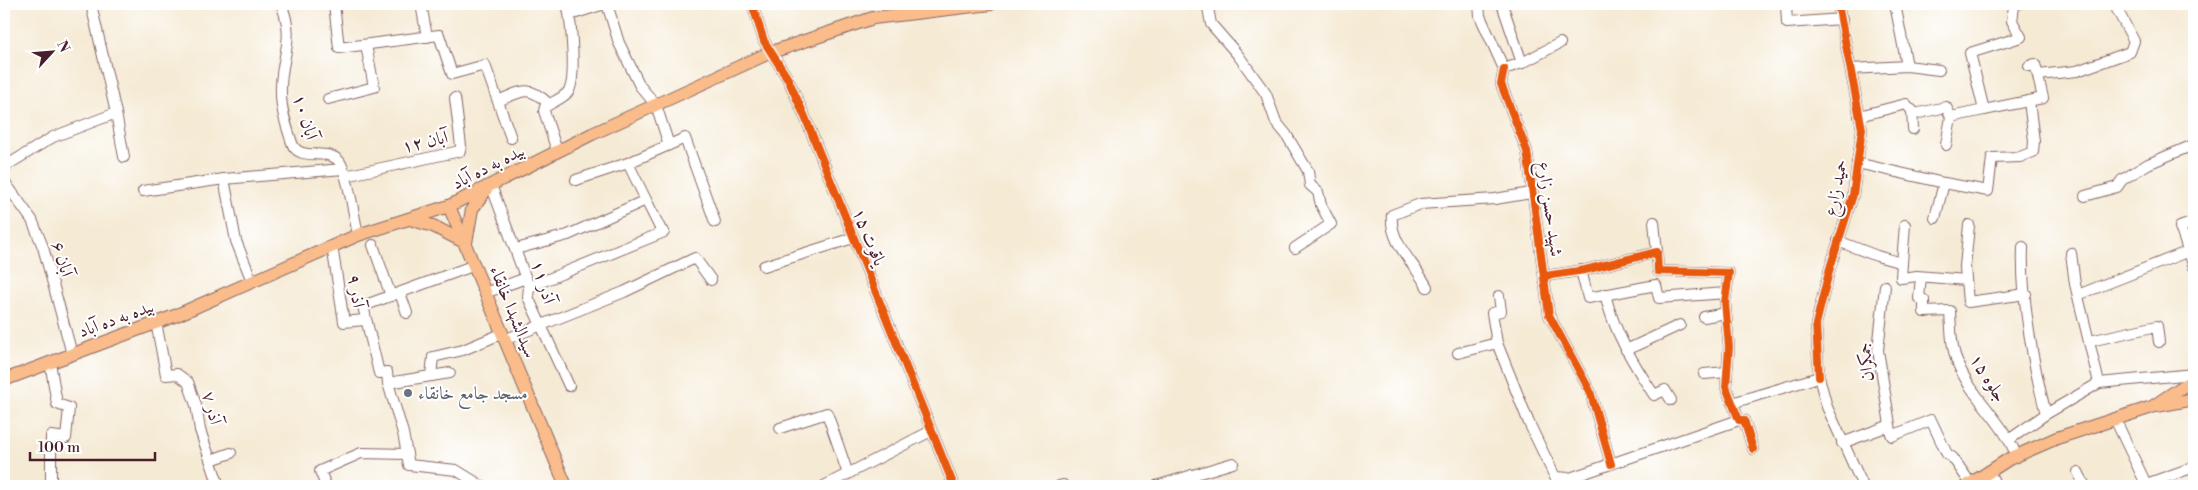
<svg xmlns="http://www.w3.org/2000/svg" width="2198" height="490" font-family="'Libre Bodoni',Amiri,serif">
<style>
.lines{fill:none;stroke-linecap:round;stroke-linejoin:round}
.minor-casing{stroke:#866666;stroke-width:12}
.major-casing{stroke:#866666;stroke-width:14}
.minor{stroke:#fff;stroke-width:10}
.major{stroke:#f9bc8a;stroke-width:12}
.cycleway-casing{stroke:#fff;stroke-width:11}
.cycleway{stroke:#e8590c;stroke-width:8}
.worship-dot{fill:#6b7280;stroke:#fff;stroke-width:2}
.labels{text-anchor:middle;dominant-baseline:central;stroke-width:4;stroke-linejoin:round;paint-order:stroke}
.street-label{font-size:18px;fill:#4a1f2b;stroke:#fff}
.worship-label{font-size:18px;fill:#5b616d;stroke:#fff;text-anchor:start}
</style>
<rect width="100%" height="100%" fill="#fff"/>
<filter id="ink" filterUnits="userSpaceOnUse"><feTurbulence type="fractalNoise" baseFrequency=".02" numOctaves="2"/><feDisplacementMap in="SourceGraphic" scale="10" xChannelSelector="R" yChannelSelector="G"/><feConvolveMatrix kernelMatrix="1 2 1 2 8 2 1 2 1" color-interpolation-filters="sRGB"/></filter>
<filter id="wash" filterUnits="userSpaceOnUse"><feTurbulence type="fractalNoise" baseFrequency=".0096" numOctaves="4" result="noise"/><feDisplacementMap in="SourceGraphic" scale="20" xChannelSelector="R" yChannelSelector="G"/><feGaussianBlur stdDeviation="1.12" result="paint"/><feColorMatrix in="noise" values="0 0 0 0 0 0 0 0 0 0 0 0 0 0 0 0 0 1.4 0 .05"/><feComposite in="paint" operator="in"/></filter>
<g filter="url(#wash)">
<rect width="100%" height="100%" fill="#f5ead4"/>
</g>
<g filter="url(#ink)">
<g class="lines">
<defs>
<g id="minor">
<path d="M281 4C297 41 279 59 281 94 281 110 287 128 292 143 299 163 327 147 339 161 347 169 355 221 358 235"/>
<path d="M334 4 339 48 439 35 452 74 485 65 511 138"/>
<path d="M421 4 427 37"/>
<path d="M607 4 619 43 640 86 656 105 669 145"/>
<path d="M752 4 764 41 788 79 805 117 954 486"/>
<path d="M1205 4 1208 8 1211 24 1238 55 1266 94 1276 122 1286 134 1308 171 1310 185 1318 192 1321 205 1331 224 1295 248"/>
<path d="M1479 4 1480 16 1504 69"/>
<path d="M1502 4 1522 63"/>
<path d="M1786 4 1787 23 1842 19"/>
<path d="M1895 4 1907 66"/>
<path d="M570 15 604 4"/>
<path d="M1504 69 1501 84 1527 151 1549 315 1590 391 1611 464"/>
<path d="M1504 69 1522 63 1560 43"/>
<path d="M1851 69 1907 66 1939 70"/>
<path d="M2038 75 2077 71 2130 52 2134 41 2114 4"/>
<path d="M328 99 374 87 366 45"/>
<path d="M498 101C522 91 528 84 549 104"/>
<path d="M1912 110 1913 129"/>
<path d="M1984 110 2043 98 2035 64 2029 66"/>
<path d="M116 113 124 157"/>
<path d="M1859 116 1906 104 1915 114 1946 107 1951 117 1984 110 1970 53 2021 37 2012 21 2014 6 2018 4"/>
<path d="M1946 145 1951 117"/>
<path d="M557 151 544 111 545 107C552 102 562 99 568 92 577 81 571 19 567 4"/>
<path d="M628 163 646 200"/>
<path d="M1857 163 1944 183 1988 191 1992 158 2020 157 2033 152 2034 141 2029 101"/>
<path d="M4 167 53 137 116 113 91 4"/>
<path d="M345 176 460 151 461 146 455 98"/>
<path d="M224 179 236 241 252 281"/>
<path d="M576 180 628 163 685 138 715 222"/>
<path d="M4 181 32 220 43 247 72 354"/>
<path d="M491 185 529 287 528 297 569 386"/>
<path d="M143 191 224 179 343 169"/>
<path d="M2085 196 2117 187 2122 180 2148 164 2193 145"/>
<path d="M1935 218 1944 183"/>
<path d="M1654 222 1657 252"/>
<path d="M2194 222 2180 227 2194 267"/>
<path d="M1969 225 1965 267 1968 302 2026 294"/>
<path d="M1838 241 1877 256 1902 263 1901 278 1917 276 1966 280"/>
<path d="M373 245 391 296"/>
<path d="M332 246 344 322 364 320"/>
<path d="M2023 247C2021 299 2033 364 2046 414"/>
<path d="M516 249 568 235 646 200 662 232"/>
<path d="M2071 253 2075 284 2099 383"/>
<path d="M1902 263 1905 225"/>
<path d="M475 265 363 306 379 373 387 372 388 383 431 376 433 357 463 350 501 334"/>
<path d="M764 266 853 238"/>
<path d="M1581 270 1588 298 1656 285 1659 298 1726 293"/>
<path d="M1545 276 1585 270 1657 252 1658 271 1729 273 1725 302 1729 347 1726 387 1739 420H1744L1753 449"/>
<path d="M1921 277 1919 298 1924 300V312L1950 311C1951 328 1951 348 1958 364 1972 398 2003 421 2016 455"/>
<path d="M1885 286 1878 350 1891 431"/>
<path d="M529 287 664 232"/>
<path d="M1427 287C1415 263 1389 243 1392 215L1420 204 1495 199 1531 193"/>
<path d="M400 293 407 313"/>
<path d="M485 293 526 278"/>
<path d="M1605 294C1614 332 1633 363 1654 395L1665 390 1671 400"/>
<path d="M2078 295 2189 251"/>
<path d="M1704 317 1726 313"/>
<path d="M156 322 166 375 177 374 188 382 196 405 200 430 219 486"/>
<path d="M504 340 624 292 695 258 711 280"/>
<path d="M2090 341 2157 326 2159 342"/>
<path d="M1497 343 1492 313 1501 311 1499 296"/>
<path d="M1626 350 1680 325"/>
<path d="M1458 353 1497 343 1529 423 1555 477 1570 478"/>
<path d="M50 362 57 404 69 408 66 438 51 436V486"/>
<path d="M1704 374 1726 372"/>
<path d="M431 376 450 373"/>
<path d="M1819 377 1816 324 1830 268 1853 195 1862 129 1838 4"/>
<path d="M388 383 403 433 409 465 456 470 482 486"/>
<path d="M1732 403 1819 377 1827 407 1863 486"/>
<path d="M2115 419 2147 486"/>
<path d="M780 428 827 413 848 474"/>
<path d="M2010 439 2046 414 2099 383 2194 374"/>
<path d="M1842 443 1888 426 1892 436 1931 420 1947 454 1953 458 1971 484"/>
<path d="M211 460 231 453"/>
<path d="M1989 471 1996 486"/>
<path d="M2078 472 2085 486"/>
<path d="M1192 475 1195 486"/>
<path d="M326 486 320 471 361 453 407 454"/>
<path d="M824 486 931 431"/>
<path d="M1059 486 1063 485"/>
<path d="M1156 486 1233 463"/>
<path d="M1574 486 1570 478 1739 420"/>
<path d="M2141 486 2194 467"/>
</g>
<g id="major">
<path d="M449 206 566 486"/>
<path d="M410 219 433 226 466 243 472 209 486 190"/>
<path d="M4 380 177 315 358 235 449 206 592 134 769 53 873 18 991 4"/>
<path d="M2157 406 2194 399"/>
<path d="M1967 486 2009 459 2057 438 2152 407 2194 379"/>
</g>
</defs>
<!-- minor casing -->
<use href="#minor" class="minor-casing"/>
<!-- major casing -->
<use href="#major" class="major-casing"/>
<!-- minor -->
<use href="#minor" class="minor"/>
<!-- major -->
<use href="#major" class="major"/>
<defs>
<g id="cycleway">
<path d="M752 4 764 41 788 79 805 117 954 486"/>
<path d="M1504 69 1501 84 1527 151 1549 315 1590 391 1611 464"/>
<path d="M1545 276 1585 270 1657 252 1658 271 1729 273 1725 302 1729 347 1726 387 1739 420H1744L1753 449"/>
<path d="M1819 377 1816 324 1830 268 1853 195 1862 129 1838 4"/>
</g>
</defs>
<!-- cycleway casing -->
<use href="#cycleway" class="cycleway-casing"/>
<!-- cycleway -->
<use href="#cycleway" class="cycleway"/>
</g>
</g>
<!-- markers -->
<circle class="worship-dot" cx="408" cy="393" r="5"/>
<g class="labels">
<!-- street labels -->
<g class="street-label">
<text transform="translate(305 117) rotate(73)">آبان ۱۰</text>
<text transform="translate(425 142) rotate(-13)">آبان ۱۲</text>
<text transform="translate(488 167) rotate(-27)">بیده به ده آباد</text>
<text transform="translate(1836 188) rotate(-78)">حمید زارع</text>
<text transform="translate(1550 209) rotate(82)">شهید حسن زارع</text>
<text transform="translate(869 237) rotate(68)">یاقوت ۱۵</text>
<text transform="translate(62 259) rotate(73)">آبان ۶</text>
<text transform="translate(543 282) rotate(73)">آذر ۱۱</text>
<text transform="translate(356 291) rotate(81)">آذر ۹</text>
<text transform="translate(513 312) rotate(68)">سیدالشهدا خانقاء</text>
<text transform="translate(116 319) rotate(-20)">بیده به ده آباد</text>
<text transform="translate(1866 362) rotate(-95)">جمکران</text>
<text transform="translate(1988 378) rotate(58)">جلوه ۱۵</text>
<text transform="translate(212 408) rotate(76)">آذر ۷</text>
</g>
<!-- worship labels -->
<g class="worship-label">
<text x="418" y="393">مسجد جامع خانقاء</text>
</g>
</g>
<!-- margin -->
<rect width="2198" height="490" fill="none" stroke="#fff" stroke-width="20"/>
<!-- north arrow -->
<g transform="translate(52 52) rotate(64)" stroke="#ffffff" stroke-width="4" paint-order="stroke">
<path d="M0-4L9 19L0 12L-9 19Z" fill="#4a1f2b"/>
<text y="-8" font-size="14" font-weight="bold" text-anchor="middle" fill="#4a1f2b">N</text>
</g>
<!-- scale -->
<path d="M30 452v8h125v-8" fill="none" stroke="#4a1f2b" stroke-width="2.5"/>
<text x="38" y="452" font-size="15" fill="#4a1f2b" stroke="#ffffff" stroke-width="4" paint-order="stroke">100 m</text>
</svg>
